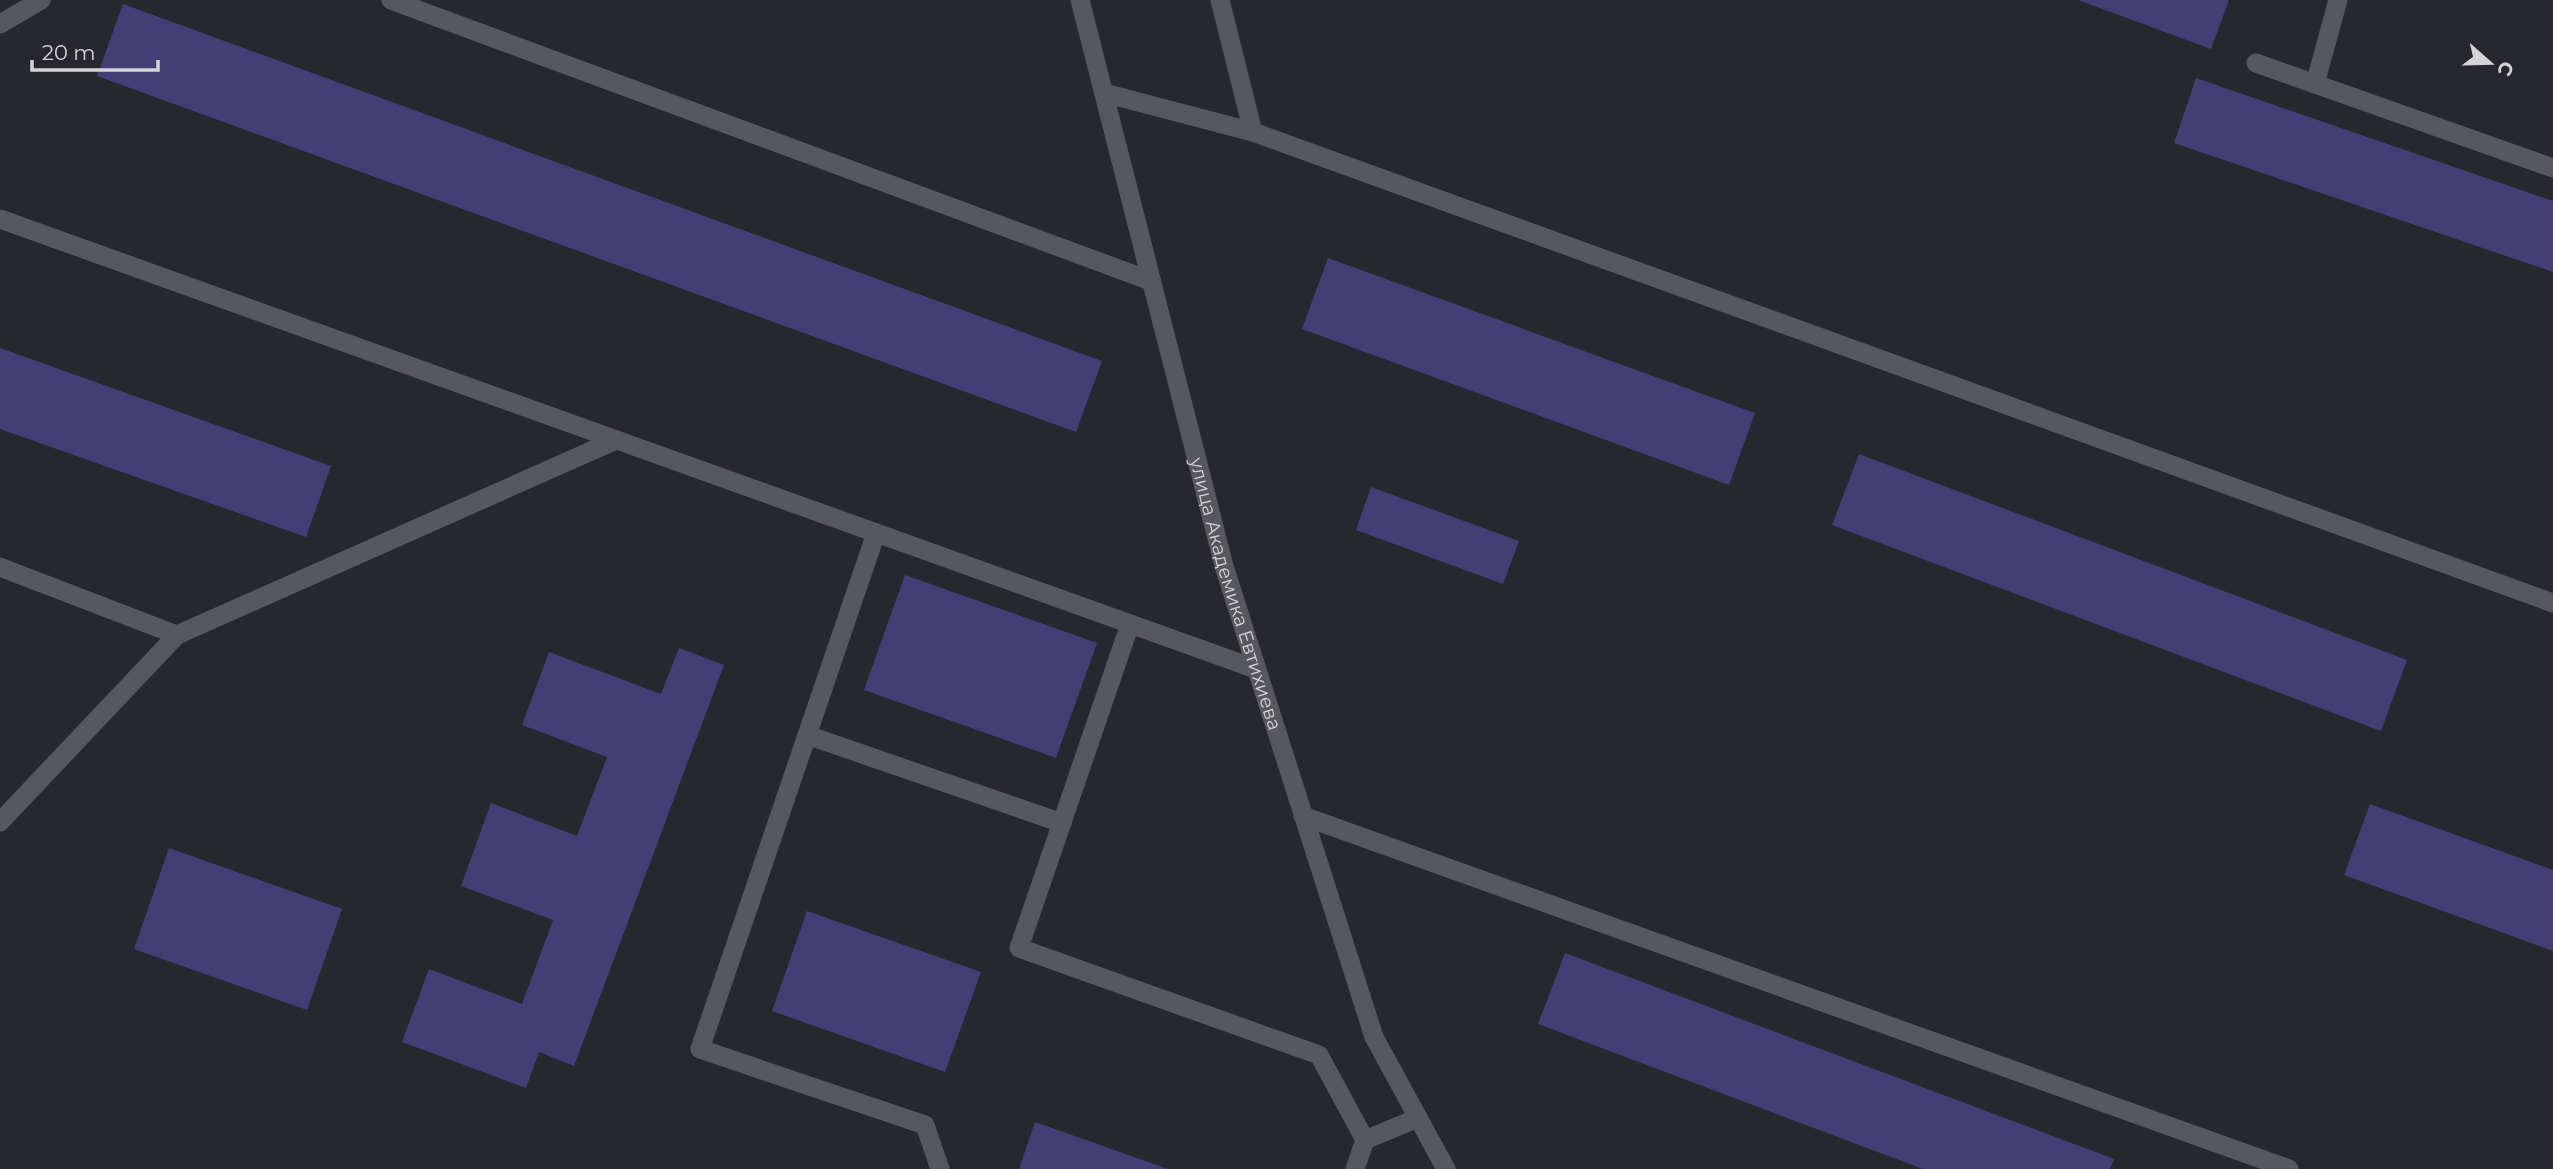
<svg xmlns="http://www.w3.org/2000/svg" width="2553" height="1169" font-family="Montserrat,sans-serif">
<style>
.building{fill:#443e77}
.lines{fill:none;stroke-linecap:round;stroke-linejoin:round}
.service{stroke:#57575e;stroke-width:19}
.minor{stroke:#57575e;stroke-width:19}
.labels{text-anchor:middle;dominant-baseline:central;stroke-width:5;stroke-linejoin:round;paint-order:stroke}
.street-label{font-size:19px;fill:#d4d4d8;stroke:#27272e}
</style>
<rect width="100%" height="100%" fill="#27272e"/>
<!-- building -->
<g class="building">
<path d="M2078 0H2229L2211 49Z"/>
<path d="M123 4 1102 361 1076 432 97 76Z"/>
<path d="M2196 78 2553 201V272L2174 143Z"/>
<path d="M1328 258 1755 413 1729 485 1302 329Z"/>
<path d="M0 348 331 466 306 537 0 429Z"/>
<path d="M1859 454 2407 660 2381 731 1832 525Z"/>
<path d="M1371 487 1519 541 1503 584 1356 530Z"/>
<path d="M905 575 1097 643 1056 758 864 690Z"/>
<path d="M679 648 724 665 574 1066 539 1052 526 1088 402 1042 429 969 522 1004 553 920 461 886 491 803 577 836 607 757 522 725 549 652 661 694Z"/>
<path d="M2370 804 2553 870V951L2344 875Z"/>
<path d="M169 848 342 909 307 1010 134 949Z"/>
<path d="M807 911 981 972 945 1072 772 1011Z"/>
<path d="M1565 953 2114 1159 2110 1169H1923L1538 1024Z"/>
<path d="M1035 1122 1168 1169H1019Z"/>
</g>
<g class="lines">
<!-- service -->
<g class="service">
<path d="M391 0 1151 281"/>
<path d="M1220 0 1253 132"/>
<path d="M0 24 41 0"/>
<path d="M2256 63 2553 168"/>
<path d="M2315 84 2338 0"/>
<path d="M1104 93 1253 132 2553 603"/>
<path d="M0 219 1256 669"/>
<path d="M876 533 700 1049 925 1125 940 1169"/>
<path d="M0 567 177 635"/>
<path d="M1130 624 1019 948 1319 1055 1365 1140 1355 1169"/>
<path d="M807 735 1062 823"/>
<path d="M1303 816 2289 1169"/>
<path d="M0 822 177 635 616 440"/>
<path d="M1365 1140 1418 1118"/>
</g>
<!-- minor -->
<path class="minor" id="s1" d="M1080 0 1224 566 1374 1037 1446 1169"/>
</g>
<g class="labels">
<!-- street labels -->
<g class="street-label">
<text stroke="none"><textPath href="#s1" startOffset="614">улица Академика Евтихиева</textPath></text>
</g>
</g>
<!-- north arrow -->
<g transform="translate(2490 63) rotate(110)" stroke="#27272e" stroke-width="5" paint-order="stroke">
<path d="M0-5L12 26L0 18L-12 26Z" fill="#d4d4d8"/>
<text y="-10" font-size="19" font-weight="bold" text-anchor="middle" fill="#d4d4d8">С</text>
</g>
<!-- scale -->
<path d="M32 60v10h126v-10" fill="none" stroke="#d4d4d8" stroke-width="3.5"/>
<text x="42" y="60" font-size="21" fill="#d4d4d8" stroke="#27272e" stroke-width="5" paint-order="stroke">20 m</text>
</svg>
